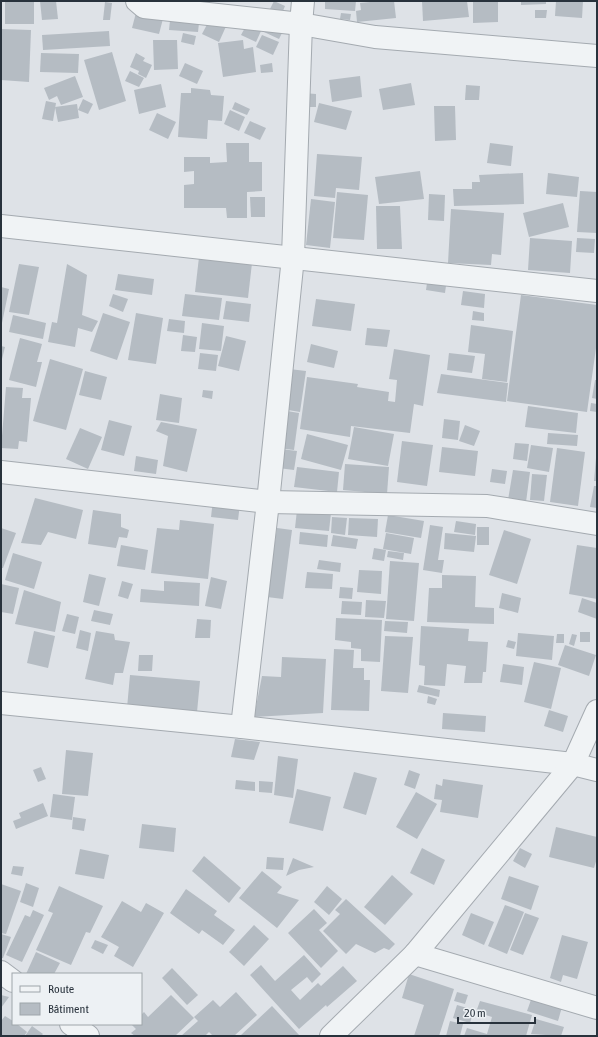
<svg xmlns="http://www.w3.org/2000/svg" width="598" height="1037" font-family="'Asap Condensed',sans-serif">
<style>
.building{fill:#b5bcc3}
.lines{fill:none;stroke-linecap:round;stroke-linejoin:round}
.minor-casing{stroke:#a4aab0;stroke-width:24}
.minor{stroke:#f0f3f5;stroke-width:22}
</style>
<rect width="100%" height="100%" fill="#dee2e7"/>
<!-- building -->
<g class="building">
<rect x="5" y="1" width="29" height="23"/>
<path d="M40 1H56L58 19 42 20Z"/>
<path d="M274 1 285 6 280 18 268 13Z"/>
<path d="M325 1H356L355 11 325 9Z"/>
<path d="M380 1H394L396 18 357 22 356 11 361 10 360 3Z"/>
<path d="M422 1H467L469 17 423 21Z"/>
<path d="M473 1H498V22L473 23Z"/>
<path d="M521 1H546V4L521 5Z"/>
<path d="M556 1H583L582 18 555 16Z"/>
<path d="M105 2 112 3 110 20H103Z"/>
<path d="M138 5 165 11 159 34 132 28Z"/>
<path d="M535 10H547L546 18H535Z"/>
<path d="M171 11 200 14 198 32 169 30Z"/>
<path d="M341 13 351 14 350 20 340 19Z"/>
<path d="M212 15 228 22 219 42 202 34Z"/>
<path d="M270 20 285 27 279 39 264 32Z"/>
<path d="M247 24 261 31 256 42 241 35Z"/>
<path d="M1 29 31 30 29 82 1 80Z"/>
<path d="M109 31 110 46 43 50 42 35Z"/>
<path d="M183 33 196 36 194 45 181 42Z"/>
<path d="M262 35 279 42 273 55 256 47Z"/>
<path d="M153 40H177L178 69 154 70Z"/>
<path d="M243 40 244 49 253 47 256 72 223 77 218 43Z"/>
<path d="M112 52 126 101 99 110 84 60Z"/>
<path d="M41 53 79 54 78 73 40 72Z"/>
<path d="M136 53 145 58 143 61 152 65 146 78 138 74 139 71 130 67Z"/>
<path d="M185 63 203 71 197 84 179 76Z"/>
<path d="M272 63 273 72 261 73 260 65Z"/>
<path d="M130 71 144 78 139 87 125 81Z"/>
<path d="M75 76 83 97 61 105 57 96 49 100 44 88Z"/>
<path d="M360 76 362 97 332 102 329 80Z"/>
<path d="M411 83 415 105 383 110 379 89Z"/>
<path d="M161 84 166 107 139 114 134 90Z"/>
<path d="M466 85 480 86 479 100H465Z"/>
<path d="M191 88 210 90 211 95 224 96 222 121 208 120 207 139 178 137 181 93H191Z"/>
<path d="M303 93 316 94V107H303Z"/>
<path d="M83 99 93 104 88 114 78 110Z"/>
<path d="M46 101 56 103 53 121 42 119Z"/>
<path d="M235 102 250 109 247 115 232 109Z"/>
<path d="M319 103 352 111 346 130 314 122Z"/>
<path d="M77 104 79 118 58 122 55 107Z"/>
<path d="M434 106H455L456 140 435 141Z"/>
<path d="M230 110 245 117 239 131 224 124Z"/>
<path d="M157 113 176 122 168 139 149 130Z"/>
<path d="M250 121 266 128 260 140 244 133Z"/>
<path d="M226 143H249V162H262V191L247 192V218H227L226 208H184V185L194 184V171L184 172V157H210V163L227 162Z"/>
<path d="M490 143 513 146 511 166 487 163Z"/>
<path d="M317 154 362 157 359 190 336 188 335 198 314 196Z"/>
<path d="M420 171 424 199 379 204 375 177Z"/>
<path d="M523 173 524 204 454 206 453 189H472V182H480L479 175Z"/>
<path d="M548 173 579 177 577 197 546 194Z"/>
<path d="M580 191 597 192V233L577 232Z"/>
<path d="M337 192 368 195 364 240 333 238Z"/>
<path d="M429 194 445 195 444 221 428 220Z"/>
<path d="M250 197H265V217H251Z"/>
<path d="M311 199 335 202 330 248 306 245Z"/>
<path d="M563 203 569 227 529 237 523 213Z"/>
<path d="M376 206H400L402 249H377Z"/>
<path d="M451 209 504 213 501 255 492 254 491 265 448 263Z"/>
<path d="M530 238 572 241 570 273 528 270Z"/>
<path d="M577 238 595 239 594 253 576 252Z"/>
<path d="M199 257 252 263 248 298 195 292Z"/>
<path d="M19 264 39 267 29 315 9 312Z"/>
<path d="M67 264 87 275 82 315 98 321 92 332 78 328 75 347 48 342 52 322 57 323Z"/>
<path d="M118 274 154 279 152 295 115 290Z"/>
<path d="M428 276 447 278 445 293 426 290Z"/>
<path d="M1 287 9 289 2 323H1Z"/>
<path d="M463 291 485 294 484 308 461 305Z"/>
<path d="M113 294 128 299 123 312 109 306Z"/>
<path d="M185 294 222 298 219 320 182 316Z"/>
<path d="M521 295 597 305V348H596L587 412 507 401Z"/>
<path d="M316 299 355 304 351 331 312 326Z"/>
<path d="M226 301 251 304 249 322 223 319Z"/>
<path d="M473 311 484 313V321L472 320Z"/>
<path d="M103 313 130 322 117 360 90 351Z"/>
<path d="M136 313 163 318 156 364 128 360Z"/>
<path d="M13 315 46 323 43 339 9 332Z"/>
<path d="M169 319 185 321 184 333 167 331Z"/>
<path d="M202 323 224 326 221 351 199 349Z"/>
<path d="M471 325 513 331 507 382 482 379 485 354 468 352Z"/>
<path d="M367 328 390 330 387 347 365 345Z"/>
<path d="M183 335 197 337 195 352 181 351Z"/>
<path d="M226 336 246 341 239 371 218 366Z"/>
<path d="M20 338 42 344 37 362H42L36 387 9 380Z"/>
<path d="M311 344 338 351 334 368 307 362Z"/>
<path d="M1 346 5 347 2 359H1Z"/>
<path d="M394 349 430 355 423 406 414 404 410 433 351 426 350 437 300 429 307 377 358 384 357 387 389 392 388 401 395 402 397 380 389 379Z"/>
<path d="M200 353 218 355 216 371 198 369Z"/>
<path d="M449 353 475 356 472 373 447 370Z"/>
<path d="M50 359 83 369 66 430 33 421Z"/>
<path d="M281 368 306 371 300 412 276 408Z"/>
<path d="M85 371 107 377 101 400 79 395Z"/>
<path d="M441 374 508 383 506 402 437 393Z"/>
<path d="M595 380H597V399L592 398Z"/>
<path d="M6 387 23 388 22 398H31L27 442 19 441 18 449 1 448Z"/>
<path d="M203 390 213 391 212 399 202 397Z"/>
<path d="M160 394 182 398 179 423 156 420Z"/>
<path d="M591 403 597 404V412L590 411Z"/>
<path d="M528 406 578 413 576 433 525 427Z"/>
<path d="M275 409 299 413 294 450 270 447Z"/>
<path d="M444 419 460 421 458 440 442 438Z"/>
<path d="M109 420 132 426 124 456 101 450Z"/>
<path d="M161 422 197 429 187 472 163 466 168 436 156 431Z"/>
<path d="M465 425 480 431 474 446 459 441Z"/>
<path d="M354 427 394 434 388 466 348 459Z"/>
<path d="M80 428 102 437 88 469 66 459Z"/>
<path d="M548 433 578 435 577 446 547 444Z"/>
<path d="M307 434 348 445 341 470 301 459Z"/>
<path d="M402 441 433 445 427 486 397 482Z"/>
<path d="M515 443 529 444 527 461 513 459Z"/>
<path d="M531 445 553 448 549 472 527 468Z"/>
<path d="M442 447 478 451 475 476 439 472Z"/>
<path d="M273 448 297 451 294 470 270 467Z"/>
<path d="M557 448 585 452 578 506 550 502Z"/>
<path d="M136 456 158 460 156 474 134 471Z"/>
<path d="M596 458H597V481H594Z"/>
<path d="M345 464 389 467 387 494 343 490Z"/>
<path d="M297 467 339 472 337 492 294 487Z"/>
<path d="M492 469 507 471 505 484 490 482Z"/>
<path d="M513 470 530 472 526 502 508 500Z"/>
<path d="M532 474 547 475 544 501 530 500Z"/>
<path d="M594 486H597V508L590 507Z"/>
<path d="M35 498 83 510 76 539 48 532 41 545 21 543Z"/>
<path d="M213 500 240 504 238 520 211 517Z"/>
<path d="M93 510 121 514V527L129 530 127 538 119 537 116 548 88 544Z"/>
<path d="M297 510 331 513 329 531 295 528Z"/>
<path d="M388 515 424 521 421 538 385 532Z"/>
<path d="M332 517 347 518 345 535 331 533Z"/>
<path d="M349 518 378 519 377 537 348 535Z"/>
<path d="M180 520 214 524 208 579 151 573 157 528 179 530Z"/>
<path d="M456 521 476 524 475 535 454 532Z"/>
<path d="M430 525 443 527 438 560H444L442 573 423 570Z"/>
<rect x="477" y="527" width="12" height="18"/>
<path d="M1 528 16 533 3 568H1Z"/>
<path d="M277 528 292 530 283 599 267 597Z"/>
<path d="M504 530 531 539 517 584 489 575Z"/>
<path d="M300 532 328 535 327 547 299 544Z"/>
<path d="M386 533 414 538 411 554 383 549Z"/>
<path d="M445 533 476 536 474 552 444 549Z"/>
<path d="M333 535 358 539 356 549 331 546Z"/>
<path d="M121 545 148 550 145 570 117 566Z"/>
<path d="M577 545 597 548V599L569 594Z"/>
<path d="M374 548 386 550 384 561 372 559Z"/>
<path d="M388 551 404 553 403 560 387 557Z"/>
<path d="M13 553 42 562 34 589 5 580Z"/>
<path d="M319 560 341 563 340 572 317 569Z"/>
<path d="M390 561 419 563 414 621 386 619Z"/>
<path d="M359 570 382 571 381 594 357 592Z"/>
<path d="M307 572 333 574 332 589 305 588Z"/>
<path d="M89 574 106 578 99 606 83 602Z"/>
<path d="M442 575 476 576 475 607 494 608V624L427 622 429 588H442Z"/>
<path d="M211 577 227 581 221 609 205 606Z"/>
<path d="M122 581 133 584 128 599 118 596Z"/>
<path d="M164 581 200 583 199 606 140 602 141 589 164 591Z"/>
<path d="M1 584 19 588 13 614 1 612Z"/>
<path d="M340 587 353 588 352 599 339 598Z"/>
<path d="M24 590 61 602 55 632 15 624Z"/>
<path d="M502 593 521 598 518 613 499 608Z"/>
<path d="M582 598 597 603V619L578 612Z"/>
<path d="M366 600 386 601 384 618 365 617Z"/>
<path d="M342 601 362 602 361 615 341 614Z"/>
<path d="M94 610 113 614 110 625 91 621Z"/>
<path d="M67 614 79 617 75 634 62 631Z"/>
<path d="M336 618 382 620 380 662 361 661V649L351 648V642L335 640Z"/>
<path d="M197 619 211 620 210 638H195Z"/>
<path d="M385 621 408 622 407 633 384 631Z"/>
<path d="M421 626 469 629 468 641 488 642 486 672H483L482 683H464L466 666 447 664 445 686 424 685 425 666 419 665Z"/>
<path d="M80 630 91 633 88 651 76 648Z"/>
<path d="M34 631 55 636 48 668 27 663Z"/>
<path d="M96 631 114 634 115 640 130 642 123 673H115L113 685 85 679Z"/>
<rect x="580" y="632" width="10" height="10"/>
<path d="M518 633 554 636 552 660 516 656Z"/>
<path d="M557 634H564V643H556Z"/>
<path d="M572 634 577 635 574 646 569 644Z"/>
<path d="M385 636 413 637 408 693 381 691Z"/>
<path d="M508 640 516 642 514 649 506 647Z"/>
<path d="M565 645 596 655 589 676 558 665Z"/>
<path d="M334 649 354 650 353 668H364V680H370L369 711 331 710Z"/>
<path d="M139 655H153L152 671H138Z"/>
<path d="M282 657 326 659 323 713 254 717 262 676 281 677Z"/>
<path d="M534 662 561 668 551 709 524 702Z"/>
<path d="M503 664 524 667 522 685 500 682Z"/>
<path d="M130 675 200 681 197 712 127 708Z"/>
<path d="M419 685 440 690 439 697 417 692Z"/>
<path d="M428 696 437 699 435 705 427 703Z"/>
<path d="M549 710 568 716 563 732 544 726Z"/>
<path d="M443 713 486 716 485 732 442 729Z"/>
<path d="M235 739 260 742 254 760 231 757Z"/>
<path d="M66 750 93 753 88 796 62 794Z"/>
<path d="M278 756 298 759 293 798 274 795Z"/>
<path d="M41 767 46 779 38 782 33 770Z"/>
<path d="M409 770 420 774 415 789 404 785Z"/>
<path d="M354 772 377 778 366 815 343 808Z"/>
<path d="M443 779 483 785 478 818 440 812 442 800 434 799 436 784 442 786Z"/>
<path d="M236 780 255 782V791L235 789Z"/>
<path d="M259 781 273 782 272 793 259 792Z"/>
<path d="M297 789 331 797 323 831 289 823Z"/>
<path d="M416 792 437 804 417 839 396 827Z"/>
<path d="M53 794 75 797 72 820 50 817Z"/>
<path d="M43 803 48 816 16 829 13 821 21 818 19 813Z"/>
<path d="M73 817 86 819 84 831 72 829Z"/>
<path d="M142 824 176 828 174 852 139 848Z"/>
<path d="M556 827 597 837V858L594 868 549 857Z"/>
<path d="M422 848 445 860 434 885 410 873Z"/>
<path d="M520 848 532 854 525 868 513 861Z"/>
<path d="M80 849 109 855 104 879 75 874Z"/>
<path d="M204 856 241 888 229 903 192 871Z"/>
<path d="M267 857 284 858 283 870 266 869Z"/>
<path d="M293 858 314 867 299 870 286 876Z"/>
<path d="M13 866 24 867 22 876 11 874Z"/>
<path d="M262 871 282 887 277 893 299 900 277 928 239 898Z"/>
<path d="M392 875 413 894 385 925 364 907Z"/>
<path d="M509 876 539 886 531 910 501 899Z"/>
<path d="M26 883 39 888 33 907 20 902Z"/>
<path d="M1 884 21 891 6 934 1 933Z"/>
<path d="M59 886 103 906 90 933 86 932 71 965 36 950 53 913 48 911Z"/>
<path d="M327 886 342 899 329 915 314 902Z"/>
<path d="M186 889 217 911 214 915 235 930 223 945 202 930 199 934 170 913Z"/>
<path d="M346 899 395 944 389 950 384 948 375 953 356 944 346 954 323 931 340 914 335 910Z"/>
<path d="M122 901 141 912 146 903 164 913 133 967 114 956 119 947 101 937Z"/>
<path d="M505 905 524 912 507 954 488 946Z"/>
<path d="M314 909 327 923 319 930 338 951 321 968 288 933Z"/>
<path d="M33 910 44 915 22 962 6 955 25 915 30 917Z"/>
<path d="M471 913 494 922 484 945 462 935Z"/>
<path d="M525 913 539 918 523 955 510 950Z"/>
<path d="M254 925 269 939 244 966 229 952Z"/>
<path d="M1 934 11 937 3 958H1Z"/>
<path d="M562 935 588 942 577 979 563 975 561 982 550 978Z"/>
<path d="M95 940 108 945 103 954 91 948Z"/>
<path d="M36 952 60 963 54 974H26Z"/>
<path d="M304 955 321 974 312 983 307 977 291 990 300 1000 318 983 321 986 343 966 357 981 327 1007 326 1005 299 1029 250 975 261 965 275 981Z"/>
<path d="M172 968 198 995 187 1005 162 978Z"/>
<path d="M409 974 454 989 439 1036H414L424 1005 402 998Z"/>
<path d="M236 992 257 1015 234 1036H213L209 1032 205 1036H181L198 1021 194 1017 213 1000 220 1007Z"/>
<path d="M457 992 468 995 465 1004 454 1001Z"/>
<path d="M1 995 9 997 1 1008Z"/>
<path d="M171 995 194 1018 175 1036H135L131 1033 136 1029 131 1024H141V1015L144 1012 148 1017Z"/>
<path d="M532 997 562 1007 558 1021 527 1011Z"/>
<path d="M480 1001 532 1015 526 1036H464L467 1028 487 1034 492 1017 476 1012Z"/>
<path d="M457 1005 474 1010 470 1023 453 1018Z"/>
<path d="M272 1006 300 1036H240Z"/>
<path d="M5 1016 13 1021V1024H17L27 1032 24 1036H1V1021Z"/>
<path d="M536 1019 564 1027 561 1036 531 1034Z"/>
<path d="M450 1021 463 1024 460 1036H446Z"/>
<path d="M32 1026 43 1034 41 1036H25Z"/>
</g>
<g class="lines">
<defs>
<g id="minor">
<path d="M137 1 144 7 301 24 375 37 597 56"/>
<path d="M1 226 597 291"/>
<path d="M1 472 268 502 487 506 597 524"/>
<path d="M1 703 242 727 573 764 597 770"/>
<path d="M242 727 268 502 293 257 301 24 303 1"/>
<path d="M415 954 597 1008"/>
<path d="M1 972 13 981"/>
<path d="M71 1024 88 1036"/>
<path d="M331 1036 415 954 573 764 597 711"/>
</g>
</defs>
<!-- minor casing -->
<use href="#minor" class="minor-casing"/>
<!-- minor -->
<use href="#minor" class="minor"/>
</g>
<!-- border -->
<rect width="598" height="1037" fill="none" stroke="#28323c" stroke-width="4"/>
<!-- legend -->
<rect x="12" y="973" width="130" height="52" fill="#edf1f4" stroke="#9ea5aa"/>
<rect x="20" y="986" width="20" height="6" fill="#f0f3f5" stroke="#9ea5aa"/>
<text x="48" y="993" font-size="12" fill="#28323c">Route</text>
<rect x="20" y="1003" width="20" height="12" fill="#b5bcc3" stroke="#9ea5aa"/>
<text x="48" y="1013" font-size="12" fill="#28323c">Bâtiment</text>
<!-- scale -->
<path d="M458 1017v6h77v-6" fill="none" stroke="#28323c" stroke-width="2"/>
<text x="464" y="1017" font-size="12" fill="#28323c" stroke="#edf1f4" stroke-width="3" paint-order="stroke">20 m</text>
</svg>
